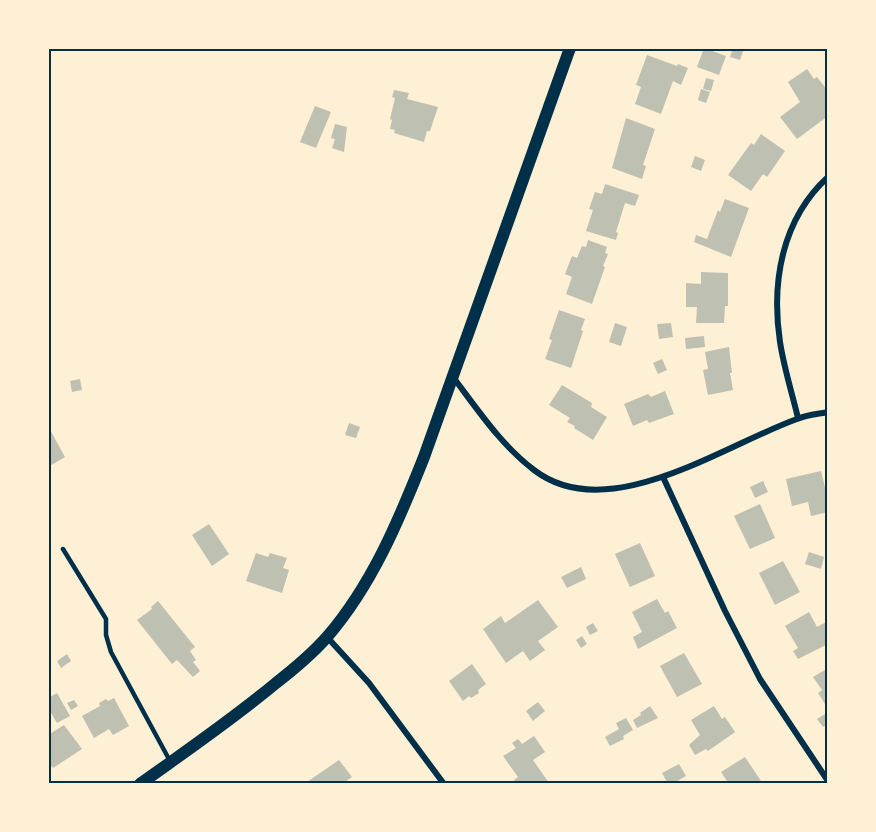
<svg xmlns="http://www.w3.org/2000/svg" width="876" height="832" font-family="Poppins,sans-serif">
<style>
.building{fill:#bec0b2}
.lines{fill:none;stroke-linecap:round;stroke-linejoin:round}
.service{stroke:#003049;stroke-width:4.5}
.minor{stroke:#003049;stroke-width:6}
.secondary{stroke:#003049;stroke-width:12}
.neatline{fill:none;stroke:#003049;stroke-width:2}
</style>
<rect width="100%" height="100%" fill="#fdf0d5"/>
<!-- building -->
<g class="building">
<path d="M704 48 726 56 719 75 697 67Z"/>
<path d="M733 48H744L740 60 730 57Z"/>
<path d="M647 55 677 66 678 64 688 68 681 85 673 81 661 114 635 104 641 87 636 85Z"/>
<path d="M807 69 814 79 817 77 828 91V116L797 139 780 117 800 102 788 82Z"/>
<path d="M706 78 714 80 711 91 703 89Z"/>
<path d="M701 89 710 92 706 103 698 100Z"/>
<path d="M394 90 409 93 407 99 438 107 430 131H427L424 142 394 133 395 130 390 129 392 120 390 119 395 98 392 97Z"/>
<path d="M315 106 331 112 316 148 300 142Z"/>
<path d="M626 118 655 129 643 165 646 166 642 179 612 168Z"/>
<path d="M335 124 347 127 344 152 332 148 335 139 331 138Z"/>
<path d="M761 134 785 151 767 177 763 174 751 191 728 175 751 143 754 145Z"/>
<path d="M695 156 705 160 701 171 691 167Z"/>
<path d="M605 184 639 195 635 206 625 203 616 232 618 233 616 240 586 231 593 210 589 209 595 192 602 194Z"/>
<path d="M725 199 749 208 731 257 694 242 696 235 707 239 718 210 720 212Z"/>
<path d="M588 240 607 247 605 253 608 254 603 266 605 267 592 304 566 294 572 277 565 274 572 256 577 258 582 246 586 247Z"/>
<path d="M701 272 728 273V306H725L724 323H696L697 307H686V283L701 284Z"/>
<path d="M559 310 585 319 581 330 583 331 571 368 545 359 552 340 549 339Z"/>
<path d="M615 323 627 327 621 346 609 342Z"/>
<path d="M671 323 673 337 659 339 657 324Z"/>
<path d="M704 336 705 347 686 349 685 338Z"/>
<path d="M729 347 732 373H730L733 390 708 395 703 370 708 369 705 352Z"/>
<path d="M662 359 667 370 658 374 653 363Z"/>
<path d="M80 379 82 390 72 392 70 381Z"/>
<path d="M562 385 592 403 591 407 607 417 593 440 574 428 575 426 567 422 570 418 549 405Z"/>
<path d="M665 391 674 414 649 423 647 420 633 426 624 404 648 394 651 397Z"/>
<path d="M349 423 360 427 356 438 345 435Z"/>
<path d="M48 426 65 457 48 467Z"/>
<path d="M821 471 828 500V512L811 516 808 502 792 506 786 479Z"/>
<path d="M763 481 768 492 755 498 750 487Z"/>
<path d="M760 504 775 538 750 549 734 516Z"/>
<path d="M209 524 229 554 212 566 192 535Z"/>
<path d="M640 543 655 576 630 587 615 554Z"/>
<path d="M809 552 824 557 821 569 805 564Z"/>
<path d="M256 553 268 557 270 553 287 558 283 568 289 570 282 593 246 581Z"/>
<path d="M783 561 800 592 775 605 759 573Z"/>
<path d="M581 567 586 579 567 588 561 577Z"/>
<path d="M657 599 665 613 668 611 677 628 638 649 633 637 642 632 632 612Z"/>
<path d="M538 600 558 627 538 641 545 650 530 661 523 651 506 663 483 629 501 616 505 623Z"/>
<path d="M158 601 195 647 190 651 196 660 193 662 200 671 193 677 177 660 172 664 137 620 152 609 151 607Z"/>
<path d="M809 612 817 627 828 621V644L798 659 793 651 798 648 785 626Z"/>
<path d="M593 623 598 631 590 635 586 627Z"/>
<path d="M582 636 587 644 581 648 576 640Z"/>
<path d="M684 653 702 684 677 697 660 666Z"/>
<path d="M67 654 71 661 61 668 57 661Z"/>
<path d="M472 664 486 684 478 690 479 693 471 698 469 696 463 701 449 681Z"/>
<path d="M828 668V709L818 693 822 690 813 677Z"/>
<path d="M57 693 70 716 57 723 48 708V698Z"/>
<path d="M114 698 129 726 113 735 109 729 94 738 82 716 100 706 99 703 106 699 108 701Z"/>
<path d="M74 700 78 706 71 710 67 703Z"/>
<path d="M538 702 545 711 533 721 526 711Z"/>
<path d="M650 706 658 718 637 728 633 720 641 715 640 713Z"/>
<path d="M714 706 722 719 725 717 735 732 708 751 706 749 695 755 689 745 700 735 691 720Z"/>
<path d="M828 712V724L823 727 817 719Z"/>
<path d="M626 718 633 730 623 736 624 739 610 746 605 737 619 729 616 723Z"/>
<path d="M64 725 82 749 53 768 48 761V735Z"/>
<path d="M534 736 545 752 533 760 549 783 516 784 514 780 518 777 503 756 516 748 512 743 518 739 522 744Z"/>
<path d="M745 757 763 784H729L721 772Z"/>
<path d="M339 760 352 777 342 784H308L307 782Z"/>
<path d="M679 764 686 776 672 784H668L662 773Z"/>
</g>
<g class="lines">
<!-- service -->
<path class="service" d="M63 549 106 619V635L111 652 170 761"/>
<!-- minor -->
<g class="minor">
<path d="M453 377C478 410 501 445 534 470 608 527 724 445 797 419 806 415 818 414 828 412"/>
<path d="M798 418C792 393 784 368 780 342 771 282 782 219 828 177"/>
<path d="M663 477 725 611 760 679 828 781"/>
<path d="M327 637 369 683 444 784"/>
</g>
<!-- secondary -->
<path class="secondary" d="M140 784C186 751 233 719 276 683 294 669 312 654 327 637 372 585 399 520 424 457L570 48"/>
</g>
<!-- border -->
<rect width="876" height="832" fill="none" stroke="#fdf0d5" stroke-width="99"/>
<rect x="50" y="50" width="776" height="732" class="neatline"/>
</svg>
